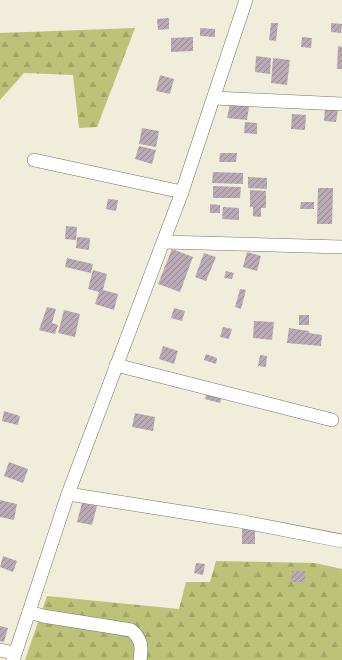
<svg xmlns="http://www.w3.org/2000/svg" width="342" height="660" font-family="Jost,sans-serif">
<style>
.forest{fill:url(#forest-firs)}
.building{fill:url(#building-hatch)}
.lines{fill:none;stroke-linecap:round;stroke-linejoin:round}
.minor-casing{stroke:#787464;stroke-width:14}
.minor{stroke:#fff;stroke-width:13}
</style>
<defs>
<pattern id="forest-firs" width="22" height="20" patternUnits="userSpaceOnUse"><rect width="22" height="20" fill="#bcc278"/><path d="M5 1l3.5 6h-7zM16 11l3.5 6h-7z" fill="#a1a667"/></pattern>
<pattern id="building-hatch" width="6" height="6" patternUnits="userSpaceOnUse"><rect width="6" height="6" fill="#b9aab5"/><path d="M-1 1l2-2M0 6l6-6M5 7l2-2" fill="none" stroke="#968992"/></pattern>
</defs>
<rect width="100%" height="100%" fill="#f1eddb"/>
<!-- forest -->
<g class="forest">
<path d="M135 28 97 127 79 128 73 75 24 73 0 100V33Z"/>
<path d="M216 561 315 563 342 569V660H25L47 596 179 609 186 582H210Z"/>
</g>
<!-- building -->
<g class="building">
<path d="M169 18V29L158 30 157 19Z"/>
<path d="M271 23H278L276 41 269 40Z"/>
<path d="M331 23 342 24 341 33 331 32Z"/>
<path d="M200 28 215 29V37L200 36Z"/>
<path d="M193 37V51L171 52V38Z"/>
<path d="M302 37 312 38 311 48 301 47Z"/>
<path d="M338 46 342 47V69H337Z"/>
<path d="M256 56 271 58 270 74 255 72Z"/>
<path d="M273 58 290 60 287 85 271 83Z"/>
<path d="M160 75 174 79 170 94 156 91Z"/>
<path d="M230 104 249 107 247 120 227 118Z"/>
<path d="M325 109 338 110 336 122 324 121Z"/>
<path d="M292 114 306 115 305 130 291 129Z"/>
<path d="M245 122 257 123V134L244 133Z"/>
<path d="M142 128 159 131 156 147 139 144Z"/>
<path d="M139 146 156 150 152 164 135 159Z"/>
<path d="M220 153H237L236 162H219Z"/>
<path d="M213 172 243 173V184L212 183Z"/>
<path d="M248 177 267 178V189L248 188Z"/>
<path d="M213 186 241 187 240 198H213Z"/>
<path d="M318 188H333L332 224H317Z"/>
<path d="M250 190 266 191V208H261V217L253 216V207H250Z"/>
<path d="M108 199 118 200 116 211 106 209Z"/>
<path d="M301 202H314V209H300Z"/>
<path d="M210 204 220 205V213H210Z"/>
<path d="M223 207 239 208V220L222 219Z"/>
<path d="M66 226 77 227 76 240 65 239Z"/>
<path d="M77 237 90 238 89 250 76 248Z"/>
<path d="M172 249 193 257 180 292 158 284Z"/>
<path d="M247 252 261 256 257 271 243 267Z"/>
<path d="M204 253 216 257 206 281 195 277Z"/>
<path d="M67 258 93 264 91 273 65 267Z"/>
<path d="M93 270 107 274 103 290 118 294 114 310 95 304 99 292 88 289Z"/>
<path d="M226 271 234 273 232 279 224 278Z"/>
<path d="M240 289 246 290 241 309 235 307Z"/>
<path d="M47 307 56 309 52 323 58 325 55 334 39 330Z"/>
<path d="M174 308 185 311 182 321 171 318Z"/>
<path d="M64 310 80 314 75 337 58 333Z"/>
<rect x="299" y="315" width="10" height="10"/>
<path d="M254 321 274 322 272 340 253 338Z"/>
<path d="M223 327 232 329 229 339 220 337Z"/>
<path d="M289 328 309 331V333L322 335 321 346 287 343Z"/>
<path d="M163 346 178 351 174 364 159 359Z"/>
<path d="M206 354 217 358 216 364 204 360Z"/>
<path d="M260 355 267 356 266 367 258 366Z"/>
<path d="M207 388 223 392 220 403 205 399Z"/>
<path d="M4 411 20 416 18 425 2 421Z"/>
<path d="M135 413 155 417 153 431 132 427Z"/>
<path d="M9 462 28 469 23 483 4 476Z"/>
<path d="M0 500 17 504 14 520 0 517Z"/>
<path d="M82 503 97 506 92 525 77 522Z"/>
<rect x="242" y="527" width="13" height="17"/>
<path d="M3 556 17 561 13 572 0 567Z"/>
<path d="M196 563 205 564 203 575 194 573Z"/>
<path d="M292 571H305V582H291Z"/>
<path d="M0 626 8 628 4 642 0 641Z"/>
</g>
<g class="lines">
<defs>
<g id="minor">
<path d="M214 98 342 104"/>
<path d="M34 160 182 192"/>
<path d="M164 242 342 247"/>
<path d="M116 365 332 420"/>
<path d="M68 494 239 521 342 541"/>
<path d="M29 612 43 616 131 630C142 639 142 647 140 660"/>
<path d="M0 650 15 653"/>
<path d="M13 660 68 494 182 192 246 0"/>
</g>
</defs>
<!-- minor casing -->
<use href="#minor" class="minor-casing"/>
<!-- minor -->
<use href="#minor" class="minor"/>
</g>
</svg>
